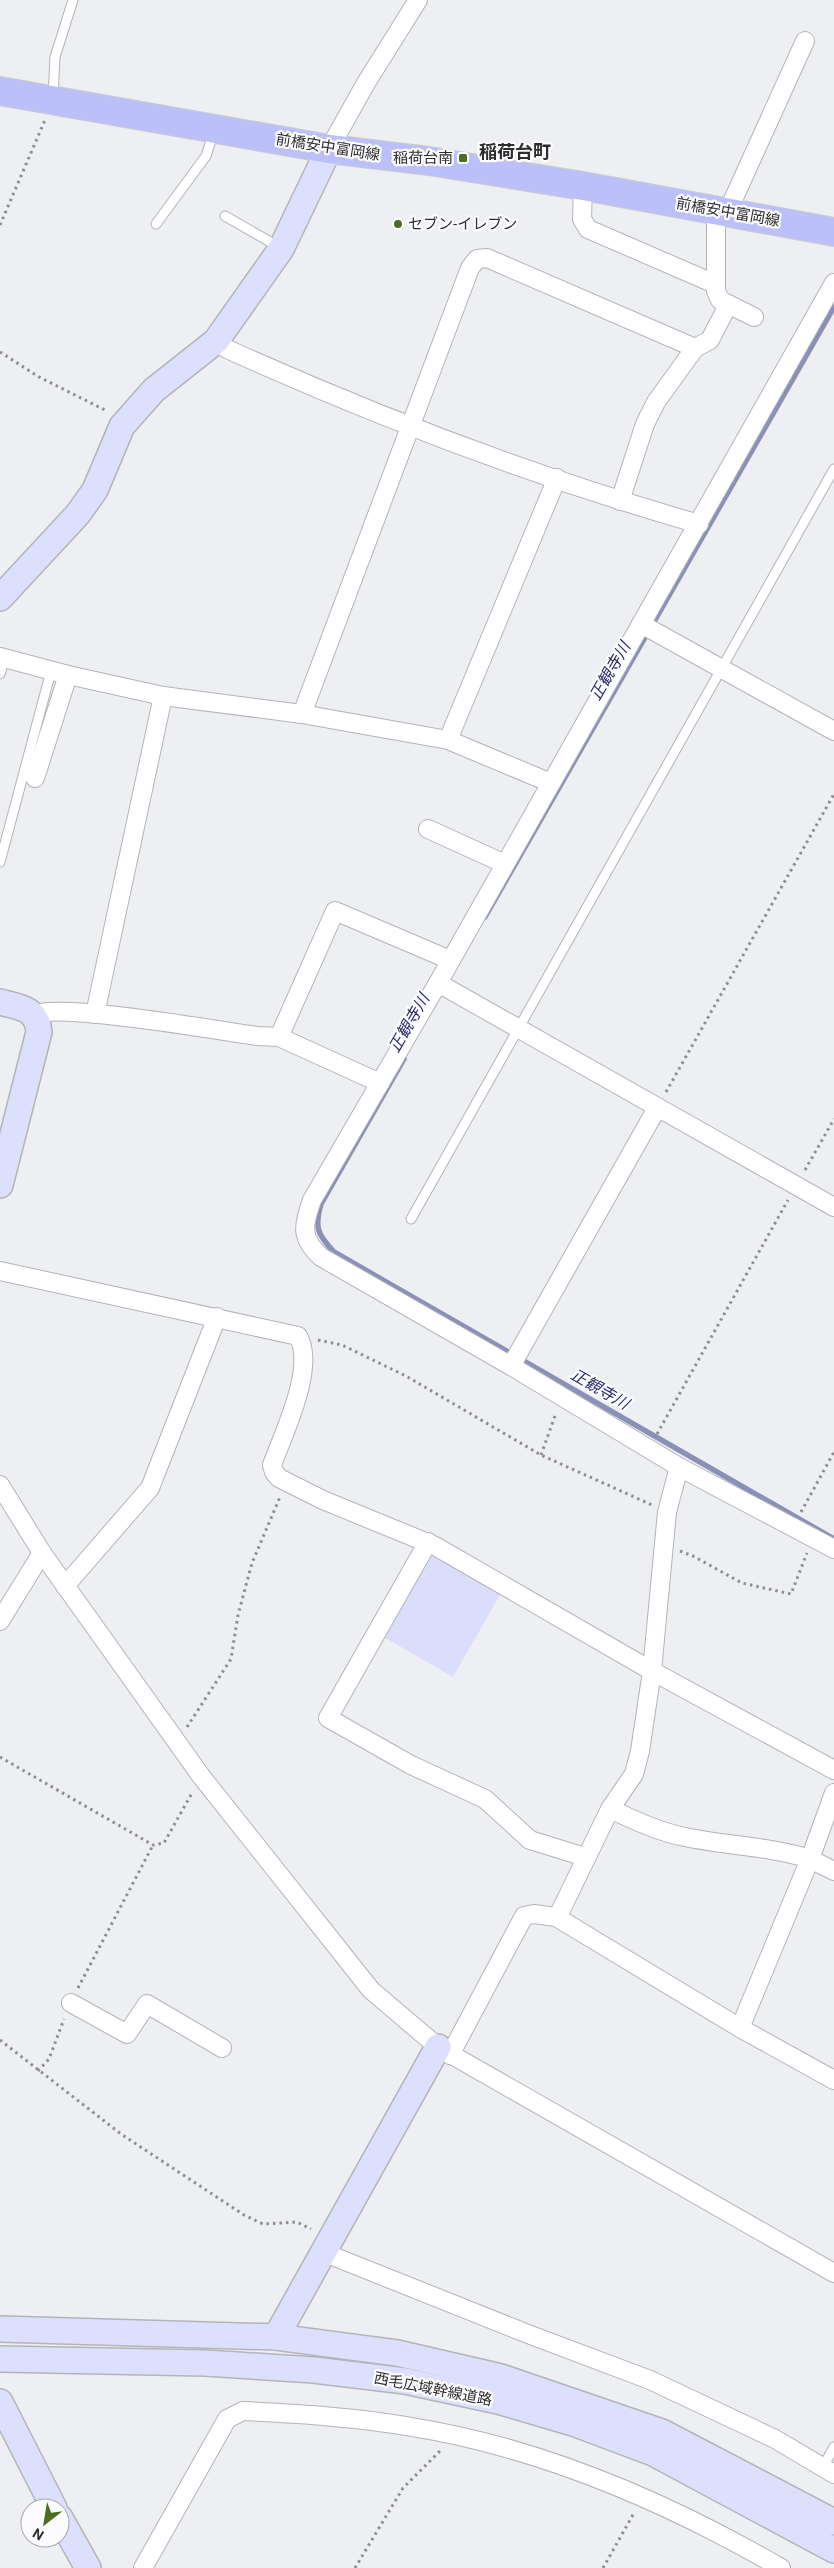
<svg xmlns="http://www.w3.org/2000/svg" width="834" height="2568" font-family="Roboto,'Noto Sans JP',sans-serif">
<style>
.green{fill:#dadefb}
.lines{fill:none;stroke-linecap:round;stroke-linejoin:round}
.stream{stroke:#8b90b7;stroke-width:5.5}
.lane-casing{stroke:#b3b4b8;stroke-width:11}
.street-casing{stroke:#b3b4b8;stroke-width:20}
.secondary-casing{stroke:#b3b4b8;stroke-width:28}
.primary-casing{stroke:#cdcdcd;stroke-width:30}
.path{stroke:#8e8e91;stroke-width:3;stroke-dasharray:2.5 4;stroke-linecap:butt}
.lane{stroke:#fff;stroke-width:9}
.street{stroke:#fff;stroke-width:18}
.secondary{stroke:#dde0fc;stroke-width:25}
.primary{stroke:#bcc0f8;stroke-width:28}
.poi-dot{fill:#4e6d22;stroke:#fcfcff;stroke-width:2}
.labels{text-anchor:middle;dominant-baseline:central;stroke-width:4.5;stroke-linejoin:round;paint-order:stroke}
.street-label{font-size:15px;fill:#2e2e2f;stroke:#fcfcff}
.poi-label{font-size:15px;fill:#2e2e2f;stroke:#fcfcff;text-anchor:end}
.water-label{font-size:16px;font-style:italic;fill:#2c2c6c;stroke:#fcfcff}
.quarter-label{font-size:18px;font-weight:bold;fill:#2e2e2f;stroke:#fcfcff}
</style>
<rect width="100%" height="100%" fill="#eeeff3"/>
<!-- green -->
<path class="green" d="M434 1554 501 1593 453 1677 382 1636 426 1556Z"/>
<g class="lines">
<!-- stream -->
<g class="stream">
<path d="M485 917 834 307"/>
<path d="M404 1059 321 1204C314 1228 318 1235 334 1252L834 1539"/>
</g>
<defs>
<g id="lane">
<path d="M53 96 55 57 73 0"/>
<path d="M225 216 279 247"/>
<path d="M156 224 206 156 214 131"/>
<path d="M0 674 5 658"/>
<path d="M0 862 51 671"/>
<path d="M411 1219 834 469"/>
<path d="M823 2467 834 2447"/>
</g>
<g id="street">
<path d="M329 149 366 83 418 0"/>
<path d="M583 186 582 219 588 229 715 284"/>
<path d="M716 209V291L720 300 754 317"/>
<path d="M728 211 805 41"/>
<path d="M834 283 438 983 312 1200C303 1225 300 1238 321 1257L511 1366 679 1467 834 1549"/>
<path d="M216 341 227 349C380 418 538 478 699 524"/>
<path d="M695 348 710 340 728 305"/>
<path d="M641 624 834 731"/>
<path d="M0 657 68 675 163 696 302 714 448 740 551 783"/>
<path d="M302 714 470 268 477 259 487 258 695 348 656 402 645 424 620 501"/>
<path d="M448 740 557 478"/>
<path d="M35 778 68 675"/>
<path d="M428 829 505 864"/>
<path d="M438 983 834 1207"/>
<path d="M95 1014 163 696"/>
<path d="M34 1015C58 1002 220 1031 257 1036L279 1037 380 1083"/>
<path d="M279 1037 335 911 450 960"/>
<path d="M0 1271 298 1336C316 1367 284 1432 272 1465L274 1472 279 1478 323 1500 435 1546 652 1671 834 1770"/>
<path d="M511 1366 657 1108"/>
<path d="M0 1485 42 1553 201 1776 371 1990 438 2047 834 2273"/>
<path d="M428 1542 328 1718 411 1765 485 1799 530 1840 585 1857"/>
<path d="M65 1586 150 1488 217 1317"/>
<path d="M0 1621 42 1553"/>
<path d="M834 1793 810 1859 834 1871"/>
<path d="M610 1809C634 1820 659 1832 685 1837 727 1846 769 1846 810 1859L740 2028 834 2080"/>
<path d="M556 1917 740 2028"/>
<path d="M71 2003 127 2034 147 2004 222 2048"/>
<path d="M450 2055 524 1916 534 1914 556 1917 559 1914 610 1809 634 1774 640 1751 652 1671 667 1512 679 1467"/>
<path d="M325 2253 528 2334 650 2380 775 2439 834 2474"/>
<path d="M143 2568 227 2419 243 2411C299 2414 356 2417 412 2427 542 2448 667 2502 781 2568"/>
</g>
<g id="secondary">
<path d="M0 598 78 514 95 490 122 426 154 390 216 341 281 249 329 149"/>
<path d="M0 1002C20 1007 37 1008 39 1032L0 1185"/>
<path d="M0 2329 276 2337 397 2353 501 2377 662 2432 834 2522"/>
<path d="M276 2337 438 2047"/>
<path d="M0 2359 205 2363 314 2370 405 2381 498 2401 573 2423 653 2453 834 2550"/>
<path d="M0 2402 54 2508"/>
<path d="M60 2518 88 2568"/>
</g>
<path id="primary" d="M0 91 329 149 429 161 583 186 834 232"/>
</defs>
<!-- lane casing -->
<use href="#lane" class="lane-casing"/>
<!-- street casing -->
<use href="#street" class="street-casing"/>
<!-- secondary casing -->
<use href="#secondary" class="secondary-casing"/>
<!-- primary casing -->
<use href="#primary" class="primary-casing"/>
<!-- path -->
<g class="path">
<path d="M0 225 45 120"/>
<path d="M0 352 39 377 107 411"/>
<path d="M666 1092 834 794"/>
<path d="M805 1170 834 1119"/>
<path d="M318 1340 342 1345 406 1376 541 1455 652 1505"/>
<path d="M657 1434 788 1200"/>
<path d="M541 1455 556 1413"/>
<path d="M801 1512 834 1452"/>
<path d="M680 1551 693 1556 742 1583 791 1594 807 1553"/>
<path d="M187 1727 231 1659 238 1615 252 1563 280 1497"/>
<path d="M0 1757 153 1845 164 1843 192 1793"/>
<path d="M78 1988 153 1845"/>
<path d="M0 2040 121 2134 244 2215 263 2224 297 2222 311 2229"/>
<path d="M38 2071 49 2059 64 2019"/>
<path d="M355 2568 403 2488 441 2450"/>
<path d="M603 2568 634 2513"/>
</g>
<!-- lane -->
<use href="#lane" class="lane"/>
<!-- street -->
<use href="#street" class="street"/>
<!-- secondary -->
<use href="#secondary" class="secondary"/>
<!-- primary -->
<use href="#primary" class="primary"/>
</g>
<!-- markers -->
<g class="poi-dot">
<rect x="458" y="153" width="10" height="10" rx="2.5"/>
<circle cx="398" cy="224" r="5"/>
</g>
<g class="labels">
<!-- street labels -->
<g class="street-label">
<text transform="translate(328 147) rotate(9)">前橋安中富岡線</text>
<text transform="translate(728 212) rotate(10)">前橋安中富岡線</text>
<text transform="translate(433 2389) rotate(11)">西毛広域幹線道路</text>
</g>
<!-- poi labels -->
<g class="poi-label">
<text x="453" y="158">稲荷台南</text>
<text x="408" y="224" text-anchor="start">セブン-イレブン</text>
</g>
<!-- water labels -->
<g class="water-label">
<text transform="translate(610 671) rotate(-60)">正観寺川</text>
<text transform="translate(409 1023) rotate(-60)">正観寺川</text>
<text transform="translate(600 1389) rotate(30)">正観寺川</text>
</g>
<!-- quarter labels -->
<g class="quarter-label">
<text x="515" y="151">稲荷台町</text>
</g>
</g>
<!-- north arrow -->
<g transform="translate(45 2523) rotate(211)"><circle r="24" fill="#fcfcff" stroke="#aaaaac"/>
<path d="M0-4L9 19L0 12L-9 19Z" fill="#4e6d22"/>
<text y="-8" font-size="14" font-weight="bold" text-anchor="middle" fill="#2e2e2f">N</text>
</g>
</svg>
